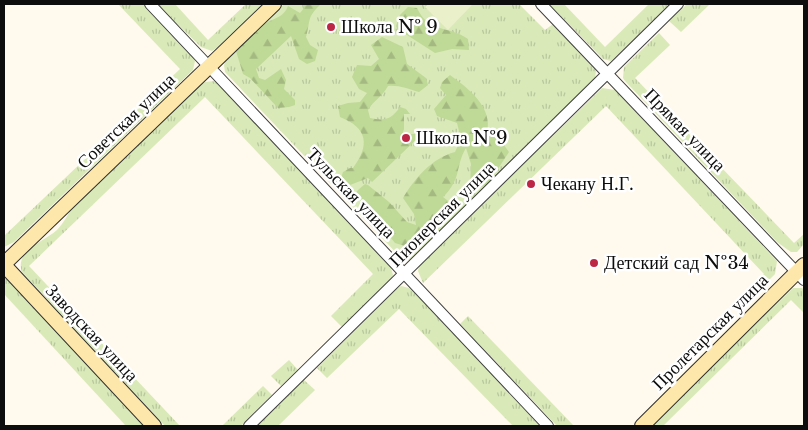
<svg xmlns="http://www.w3.org/2000/svg" width="808" height="430" font-family="'Libre Baskerville',serif">
<style>
.grass{fill:url(#grass-tufts)}
.forest{fill:url(#forest-firs)}
.pitch{fill:#e9f0ca}
.lines{fill:none;stroke-linecap:round;stroke-linejoin:round}
.street-casing{stroke:#404040;stroke-width:12}
.secondary-casing{stroke:#2f2f2f;stroke-width:16}
.street{stroke:#fff;stroke-width:10}
.secondary{stroke:#fee7aa;stroke-width:14}
.poi-dot{fill:#bc2745;stroke:#fff;stroke-width:2}
.labels{text-anchor:middle;dominant-baseline:central;stroke-width:5;stroke-linejoin:round;paint-order:stroke}
.poi-label{font-size:18px;fill:#0d0d0d;stroke:#fff;text-anchor:start}
.street-label{font-size:18px;fill:#0d0d0d;stroke:#fff}
</style>
<defs>
<pattern id="grass-tufts" width="24" height="20" patternUnits="userSpaceOnUse" patternTransform="scale(1.25)"><rect width="24" height="20" fill="#d9e9b8"/><path d="M3 7l-1-3M5 7V3M7 7l1-3M15 17l-1-3M17 17v-4M19 17l1-3" fill="none" stroke="#b9c79d"/></pattern>
<pattern id="forest-firs" width="22" height="20" patternUnits="userSpaceOnUse" patternTransform="scale(1.25)"><rect width="22" height="20" fill="#bfd997"/><path d="M5 1l3.5 6h-7zM16 11l3.5 6h-7z" fill="#a3b981"/></pattern>
</defs>
<rect width="100%" height="100%" fill="#fff9ee"/>
<!-- grass -->
<g class="grass">
<path d="M118 4H143L193 56 195 61 193 70 14 242 4 247V236L180 69Z"/>
<path d="M157 4H175L208 40 246 4H263L224 43 212 51 201 47Z"/>
<path d="M284 4H521L520 5 545 30 553 24 595 66 596 71 595 79 411 260 402 259 225 72 224 65 226 60Z"/>
<path d="M549 4H564L605 47 649 4H673L611 61 603 59Z"/>
<path d="M687 4H710L681 32 669 21Z"/>
<path d="M659 33 670 45 635 78 794 243 804 234V244L797 252H791L777 242 625 81 623 78 624 67Z"/>
<path d="M215 81 390 265 393 275 392 278 342 327 331 316 373 274 205 97 29 266 180 426H165L22 272C14 251 45 241 57 230 64 223 67 215 73 207L199 86 205 82Z"/>
<path d="M602 88 615 90 619 94 777 261 775 274 739 310 733 304 764 274 606 106 423 283 418 271 419 266Z"/>
<path d="M4 278H7L147 426H126L4 294Z"/>
<path d="M401 286 409 288 415 293 540 426H513L399 309 327 378 317 368 395 290Z"/>
<path d="M793 288H802L804 290V313L791 300 663 426H651Z"/>
<path d="M468 316 574 426H557L460 324Z"/>
<path d="M720 318 726 324 669 379 664 373Z"/>
<path d="M289 360 298 370 281 386 271 376Z"/>
<path d="M304 380 315 390 278 426H257Z"/>
<path d="M263 386 272 395 241 426H222Z"/>
</g>
<!-- forest -->
<g class="forest">
<path d="M302 4H321C306 18 311 20 306 37L310 45 318 50 315 61 307 64 299 59 291 36 256 69 259 78 265 80 281 69 286 80 284 89 295 100V105L289 107 278 108 250 78 243 74 236 51C245 42 255 29 266 23 275 18 284 17 288 6L300 13 304 8Z"/>
<path d="M408 7 417 8C429 34 449 25 468 39L469 50 452 49 435 53 407 35 399 33 396 26 400 15Z"/>
<path d="M382 37 403 47 407 64 426 78 428 85 419 92C408 89 399 85 388 86 382 97 374 100 368 110L370 118C384 121 391 120 400 107L406 109 410 114H404V129L402 135 423 133 372 182 368 178 350 185 341 178 343 172 350 168H353C370 145 368 128 340 117L338 106 348 103 360 102 367 93 359 89 352 77 357 65 371 66 379 59 371 45Z"/>
<path d="M450 75C469 89 493 107 487 133L501 141 509 152 488 184 477 189 470 187 471 164 466 148C455 166 462 179 443 197L455 206 457 209 447 219H435L432 224V232L426 234 408 247 395 243 355 194 358 190 365 184 368 185 389 202 407 222 416 225 414 214 403 198C415 178 432 158 455 152L461 139 457 123 437 116 434 109 446 95 440 88 442 82Z"/>
</g>
<!-- pitch -->
<path class="pitch" d="M428 4H473L448 30 425 7Z"/>
<g class="lines">
<defs>
<g id="street">
<path d="M150 4 548 426"/>
<path d="M541 4 804 280"/>
<path d="M249 426 678 4"/>
</g>
<g id="secondary">
<path d="M4 264 274 4"/>
<path d="M4 265 154 426"/>
<path d="M642 426 804 265"/>
</g>
</defs>
<!-- street casing -->
<use href="#street" class="street-casing"/>
<!-- secondary casing -->
<use href="#secondary" class="secondary-casing"/>
<!-- street -->
<use href="#street" class="street"/>
<!-- secondary -->
<use href="#secondary" class="secondary"/>
</g>
<!-- markers -->
<g class="poi-dot">
<circle cx="331" cy="27" r="5"/>
<circle cx="406" cy="138" r="5"/>
<circle cx="531" cy="184" r="5"/>
<circle cx="594" cy="263" r="5"/>
</g>
<g class="labels">
<!-- poi labels -->
<g class="poi-label">
<text x="341" y="27">Школа № 9</text>
<text x="416" y="138">Школа №9</text>
<text x="541" y="184">Чекану Н.Г.</text>
<text x="604" y="263">Детский сад №34</text>
</g>
<!-- street labels -->
<g class="street-label">
<text transform="translate(126 121) rotate(-44)">Советская улица</text>
<text transform="translate(685 130) rotate(46)">Прямая улица</text>
<text transform="translate(351 193) rotate(46)">Тульская улица</text>
<text transform="translate(442 214) rotate(-45)">Пионерская улица</text>
<text transform="translate(710 332) rotate(-45)">Пролетарская улица</text>
<text transform="translate(92 333) rotate(47)">Заводская улица</text>
</g>
</g>
<!-- border -->
<rect width="808" height="430" fill="none" stroke="#0d0d0d" stroke-width="10"/>
</svg>
